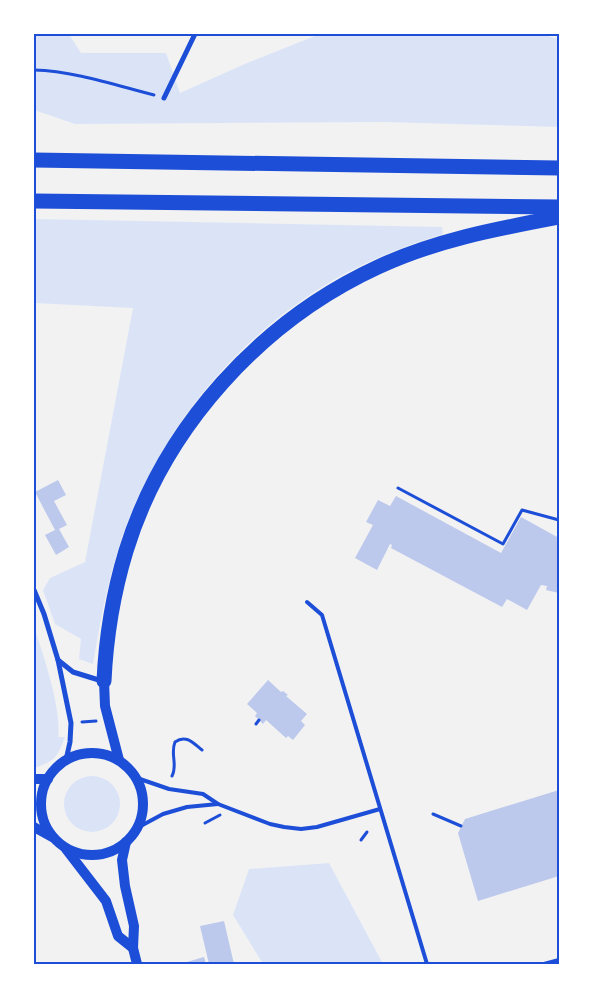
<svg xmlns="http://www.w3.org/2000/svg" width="593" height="998" font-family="Figtree,sans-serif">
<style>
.green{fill:#dbe4f7}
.building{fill:#bdc9ec}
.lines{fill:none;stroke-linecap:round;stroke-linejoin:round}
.path{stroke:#1d4ed8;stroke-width:3}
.service{stroke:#1d4ed8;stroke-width:4}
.minor{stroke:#1d4ed8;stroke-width:5}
.secondary{stroke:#1d4ed8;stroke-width:10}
.motorway{stroke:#1d4ed8;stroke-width:15}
.neatline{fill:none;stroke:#1d4ed8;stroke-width:2}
</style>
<rect width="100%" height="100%" fill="#f2f2f2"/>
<!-- green -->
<g class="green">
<path d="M34 34H69L81 53H166L180 93 247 63 320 34H540L559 39V127L384 122 75 124 34 110Z"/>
<path d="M34 219 442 227 443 234C401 247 360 263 322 287 234 342 166 425 128 521 110 567 101 617 93 664L79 659 81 639 55 624 43 590 50 578 85 562 133 308 34 303Z"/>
<path d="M34 627C43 654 62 709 58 737H65C57 758 55 761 34 768Z"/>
<circle cx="92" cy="804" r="28"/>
<path d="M329 863 383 964H263L233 915 249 869Z"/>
</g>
<!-- building -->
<g class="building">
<path d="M58 480 66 495 54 501 67 525 59 529 69 547 56 555 45 535 55 530 35 492Z"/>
<path d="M396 496 501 553 521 517 559 538V593L546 590 547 586 541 585 527 610 507 599 502 607 391 548 392 545 390 544 377 570 355 558 373 525 366 522 378 500 390 506Z"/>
<path d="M268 680 281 692 283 691 288 695 286 696 307 714 301 721 305 725 293 740 288 736 286 738 266 720 263 724 255 716 257 713 247 704Z"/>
<path d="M559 790V876L478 901 458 833 465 819Z"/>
<path d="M224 921 234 964H209L200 926Z"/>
<path d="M204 957 206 964H180Z"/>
</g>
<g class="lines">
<!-- path -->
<g class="path">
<path d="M34 70C74 71 115 85 154 95"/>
<path d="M398 488 503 544 522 510 559 520"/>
<path d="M82 722 96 721"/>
<path d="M256 724 259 720"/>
<path d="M172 776C178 765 170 754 175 742 186 734 193 743 202 750"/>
<path d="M433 814 461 826"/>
<path d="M205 823 220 815"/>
<path d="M361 840 367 832"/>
</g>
<!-- service -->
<g class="service">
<path d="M307 602 322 615 427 964"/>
<path d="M137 778 169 789 203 794 218 804 270 824 284 827 301 829 317 827 380 809"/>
<path d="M137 828 163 814 187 807 218 804"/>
<path d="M544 964 559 960"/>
</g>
<!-- minor -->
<g class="minor">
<path d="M164 98 195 34"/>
<path d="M34 590 44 614 58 660 71 723 70 742 66 760"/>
<path d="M58 660 73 672 102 681"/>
</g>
<!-- secondary -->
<g class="secondary">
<path d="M104 681 105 706 119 760"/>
<circle cx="92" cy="804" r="51"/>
<path d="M34 779H48"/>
<path d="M34 827 52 837"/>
<path d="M126 842 122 860 125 886 134 926 133 948 137 964"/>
<path d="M66 849 106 901 118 936 133 948"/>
</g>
<!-- motorway -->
<g class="motorway">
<path d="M34 160 559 168"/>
<path d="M34 201 559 207"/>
<path d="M104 681C106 637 113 594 126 551 164 427 261 321 378 267 436 240 496 229 559 217"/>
</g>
</g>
<!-- border -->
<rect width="593" height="998" fill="none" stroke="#ffffff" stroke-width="70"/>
<rect x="35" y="35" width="523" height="928" class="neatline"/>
</svg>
